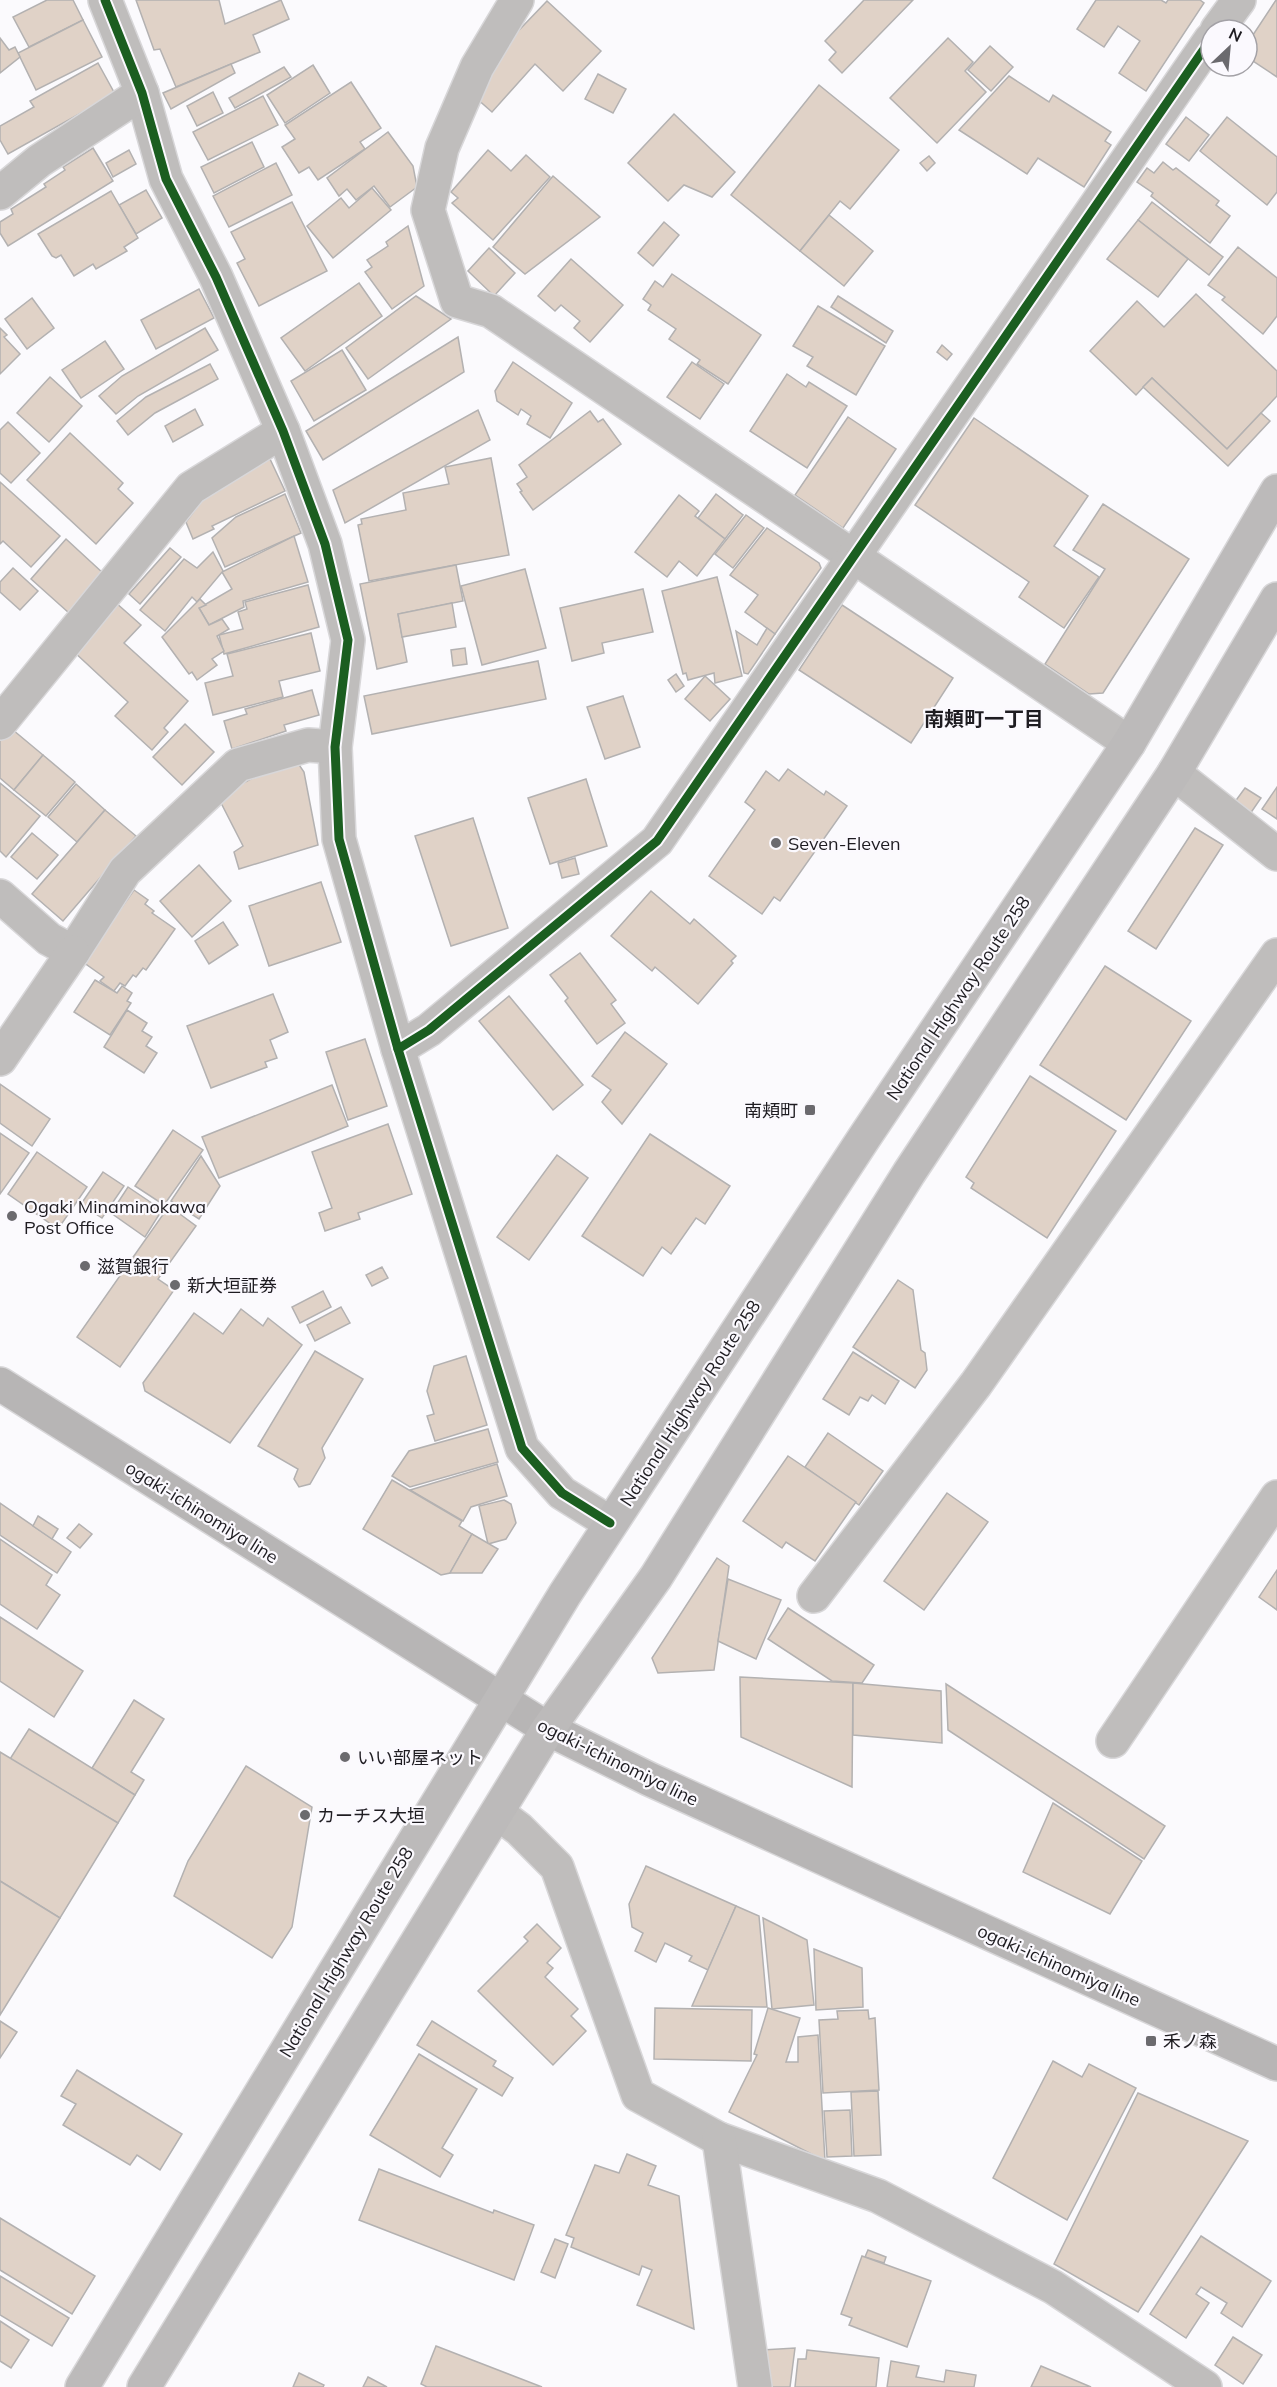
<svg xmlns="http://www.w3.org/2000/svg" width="1277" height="2387" font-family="Mulish,'Noto Sans JP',sans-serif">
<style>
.building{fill:#e0d2c7;stroke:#b3b1b1;stroke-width:1.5}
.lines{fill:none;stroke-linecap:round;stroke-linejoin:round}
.street-casing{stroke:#d8d7d9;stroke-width:36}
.primary-casing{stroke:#d8d7d9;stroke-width:36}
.highway-casing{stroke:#d8d7d9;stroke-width:36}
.street{stroke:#bfbdbc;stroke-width:33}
.primary{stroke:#b7b5b5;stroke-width:33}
.highway{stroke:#bcbaba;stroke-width:33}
.cycleway-casing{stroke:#fbf9fe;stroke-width:13}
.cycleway{stroke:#1b5e20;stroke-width:9}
.poi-dot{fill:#6b6a6e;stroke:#fbf9fe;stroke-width:2}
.labels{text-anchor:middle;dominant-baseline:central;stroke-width:4.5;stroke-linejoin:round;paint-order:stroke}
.poi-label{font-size:18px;fill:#1e1c21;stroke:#fbf9fe;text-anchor:start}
.street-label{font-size:18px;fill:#1e1c21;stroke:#fbf9fe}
.neighbourhood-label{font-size:20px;font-weight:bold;fill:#1e1c21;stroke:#fbf9fe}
</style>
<rect width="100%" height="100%" fill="#fbfafd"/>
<!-- building -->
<g class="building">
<path d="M47 0H73L83 20 29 47 13 17Z"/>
<path d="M136 0H219L225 24 281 0 289 19 253 35 260 52 176 87 160 49 154 50Z"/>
<path d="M864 0H913L842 73 829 60 836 52 825 41Z"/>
<path d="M1096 0H1161L1166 3 1168 0H1200L1204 3 1146 91 1119 73 1140 41 1118 26 1104 47 1077 29Z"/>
<path d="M1276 0H1277V77L1247 57V44Z"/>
<path d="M547 1 601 51 563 91 535 64 492 112 475 97 499 51Z"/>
<path d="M83 20 102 57 36 90 18 53Z"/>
<path d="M0 38 9 50 15 47 20 57 0 73Z"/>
<path d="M948 38 973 62 965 71 986 92 937 143 890 98Z"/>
<path d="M990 46 1013 67 991 91 968 70Z"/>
<path d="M98 63 115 94 8 154 0 140V126L34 107 30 101Z"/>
<path d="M231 64 235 73 171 109 163 93Z"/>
<path d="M313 65 330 93 285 123 267 95Z"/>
<path d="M284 67 291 77 235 108 229 98Z"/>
<path d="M598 74 626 89 613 113 585 99Z"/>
<path d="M1009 76 1049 102 1053 95 1111 132 1105 141 1111 145 1084 187 1038 158 1027 174 959 130Z"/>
<path d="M351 82 381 128 360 142 365 149 318 180 309 167 299 173 282 147 295 139 285 125Z"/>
<path d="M819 85 899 150 850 209 840 201 800 251 731 195Z"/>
<path d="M213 92 223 113 197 126 187 106Z"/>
<path d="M263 96 278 125 208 160 193 132Z"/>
<path d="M674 114 735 172 712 197 684 185 668 201 628 163Z"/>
<path d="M1186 117 1209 135 1189 161 1166 144Z"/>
<path d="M1227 117 1277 157V192L1267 205 1200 151Z"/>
<path d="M388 132 413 166 417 187 390 207 374 186 356 200 347 189 339 196 327 178Z"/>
<path d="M252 142 264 167 214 193 201 167Z"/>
<path d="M93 148 113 181 8 246 0 233V222L13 214 11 209 46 187 44 184 65 170 63 167Z"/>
<path d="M129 150 136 164 113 177 106 163Z"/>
<path d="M488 150 511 171 526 155 550 177 493 240 452 203 458 198 451 192Z"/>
<path d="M929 156 935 163 927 171 920 163Z"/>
<path d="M1163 162 1173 170 1176 168 1219 201 1216 205 1230 216 1210 243 1151 196 1153 193 1137 182 1147 168 1154 173Z"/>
<path d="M276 163 292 195 229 227 213 196Z"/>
<path d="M553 176 600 217 525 274 493 247Z"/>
<path d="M372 188 391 210 333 258 307 226 341 198 349 208Z"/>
<path d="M146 190 162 218 136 234 119 205Z"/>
<path d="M111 191 138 238 124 247 127 251 96 269 93 264 74 276 61 255 56 258 52 256 38 234Z"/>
<path d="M292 202 327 271 259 306 237 263 245 259 231 232Z"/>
<path d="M1152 202 1223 257 1209 275 1138 220Z"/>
<path d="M829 215 873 251 844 286 800 251Z"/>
<path d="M1138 220 1188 259 1158 297 1107 259Z"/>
<path d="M664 222 679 235 653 266 638 253Z"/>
<path d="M408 226 424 286 392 309 365 272 372 267 367 260 388 246 386 242Z"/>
<path d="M1238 247 1277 278V316L1263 334 1222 300 1225 297 1208 285Z"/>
<path d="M489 248 515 273 494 296 468 271Z"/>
<path d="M571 259 623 305 590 342 574 328 580 321 561 305 555 311 538 296Z"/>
<path d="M672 274 761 335 728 384 697 364 700 360 669 339 676 329 648 310 651 305 643 299 655 281 663 287Z"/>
<path d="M359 283 382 316 305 371 281 338Z"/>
<path d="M199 289 214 318 156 349 141 320Z"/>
<path d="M1196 294 1277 371V396L1227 449 1152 378 1136 395 1090 351 1137 301 1164 327Z"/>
<path d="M416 296 451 319 368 379 346 348Z"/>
<path d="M838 296 893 331 886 343 831 307Z"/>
<path d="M32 298 54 328 27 349 5 319Z"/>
<path d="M818 306 885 346 856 395 807 366 813 357 793 346Z"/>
<path d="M0 328 7 335 4 337 20 354 0 374Z"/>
<path d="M205 328 218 350 138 396 116 414 99 396 122 376Z"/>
<path d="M458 337 464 372 323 460 306 431Z"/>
<path d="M105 341 124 369 81 398 62 370Z"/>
<path d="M942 345 952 354 947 360 937 352Z"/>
<path d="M342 350 366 390 314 421 291 381Z"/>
<path d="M513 362 572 403 550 438 527 424 531 416 521 409 518 415 497 401 495 391Z"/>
<path d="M692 362 724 384 700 419 667 397Z"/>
<path d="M210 364 218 379 155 413 128 435 117 421 146 397Z"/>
<path d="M787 374 806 387 809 382 847 406 807 468 750 431Z"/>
<path d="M50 377 82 406 49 442 17 413Z"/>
<path d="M1152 378 1227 449 1261 413 1270 421 1228 466 1143 387Z"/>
<path d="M195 409 203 425 173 442 165 426Z"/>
<path d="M478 410 490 440 345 523 333 490Z"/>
<path d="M590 411 598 422 603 419 621 444 533 510 520 492 522 491 517 484 527 477 519 465Z"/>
<path d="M848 417 896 449 843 528 795 495Z"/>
<path d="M974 418 1088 496 1054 546 1099 577 1064 628 1019 597 1029 582 915 505Z"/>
<path d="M8 422 40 453 11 483 0 473V430Z"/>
<path d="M70 433 123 483 118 489 133 503 96 544 27 480Z"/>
<path d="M491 458 509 555 369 581 358 525 362 524 361 519 406 510 403 493 449 484 445 467Z"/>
<path d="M270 459 285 491 212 526 214 529 193 539 186 522 203 499 220 490 218 484Z"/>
<path d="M0 482 60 536 31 567 3 541 0 544Z"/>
<path d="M285 494 301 533 225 567 212 538 236 517Z"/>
<path d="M716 494 743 515 725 539 698 518Z"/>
<path d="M679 495 699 511 695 516 725 539 697 576 679 561 667 577 635 552Z"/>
<path d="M1103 504 1189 559 1103 693 1089 694 1045 664 1105 569 1073 550Z"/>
<path d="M746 515 764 528 733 568 715 554Z"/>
<path d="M767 528 819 563 821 568 775 634 745 612 758 595 730 575Z"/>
<path d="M294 536 308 582 243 601 244 607 209 625 199 608 232 589 222 572Z"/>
<path d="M66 539 104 574 69 613 31 579Z"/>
<path d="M170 548 181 557 140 604 129 594Z"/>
<path d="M213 552 223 571 197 602 192 597 165 631 140 610 184 559 197 568Z"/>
<path d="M456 565 463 601 398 614 407 662 377 669 360 584Z"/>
<path d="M13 568 38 591 20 610 0 592V582Z"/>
<path d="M525 569 546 648 482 665 461 586Z"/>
<path d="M717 577 742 676 715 683 714 673 688 680 686 673 683 674 662 591Z"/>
<path d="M308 585 319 627 224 654 219 635 243 629 238 612 247 609 245 602Z"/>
<path d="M643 589 653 632 602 643 604 653 572 661 560 608Z"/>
<path d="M200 599 206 605 199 608 209 625 222 619 229 629 217 636 224 651 212 659 217 665 197 680 192 672 189 674 162 637Z"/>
<path d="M115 602 141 625 124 643 188 701 164 728 168 732 152 750 115 716 128 702 72 650Z"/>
<path d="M452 603 456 627 402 637 398 614Z"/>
<path d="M842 605 953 678 911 743 799 670Z"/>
<path d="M767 628 775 634 748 674 744 673 736 631 757 645Z"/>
<path d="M311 633 320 671 279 681 283 697 213 715 205 683 233 676 227 654Z"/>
<path d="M465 648 467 664 453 666 451 650Z"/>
<path d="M538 661 546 699 372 734 364 696Z"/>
<path d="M676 674 684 686 676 692 668 680Z"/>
<path d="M705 676 730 699 710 721 685 699Z"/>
<path d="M312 690 319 715 284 725 286 731 232 749 224 721 247 714 245 709Z"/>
<path d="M623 696 640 747 605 759 587 707Z"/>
<path d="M185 724 214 752 182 785 153 757Z"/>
<path d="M7 725 43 755 14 790 0 778V733Z"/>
<path d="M43 755 75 782 46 816 14 790Z"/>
<path d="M293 756 304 772 318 845 239 869 234 852 243 846 218 797Z"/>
<path d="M788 769 824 795 826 791 847 806 780 901 774 897 762 914 709 876 755 810 745 802 766 771 779 781Z"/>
<path d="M586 779 607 846 550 864 528 798Z"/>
<path d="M0 783 40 816 6 857 0 851Z"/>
<path d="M76 784 105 810 77 842 48 817Z"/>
<path d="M1277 787V819L1262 809Z"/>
<path d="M1245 788 1261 798 1250 814 1234 803Z"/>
<path d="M105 810 136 836 63 921 32 894Z"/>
<path d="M473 818 508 928 451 946 415 836Z"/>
<path d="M1195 828 1223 845 1156 949 1128 931Z"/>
<path d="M32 833 58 855 37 879 11 857Z"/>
<path d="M575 858 579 874 562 878 558 863Z"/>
<path d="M199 865 231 901 192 937 160 901Z"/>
<path d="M321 882 341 942 269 966 249 906Z"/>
<path d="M134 890 148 900 145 904 154 911 152 913 175 929 146 970 143 968 136 977 133 975 125 986 120 983 114 991 100 981 104 977 83 962Z"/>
<path d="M651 891 690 924 694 919 736 956 731 961 733 963 698 1004 655 967 652 971 611 936Z"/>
<path d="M223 922 238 945 209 964 195 941Z"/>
<path d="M580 953 616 1000 611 1004 625 1023 597 1044 565 1001 568 998 550 975Z"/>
<path d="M1105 966 1191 1021 1126 1120 1040 1065Z"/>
<path d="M95 980 117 993 122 986 132 993 127 1001 131 1003 110 1035 74 1012Z"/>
<path d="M273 994 288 1032 270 1040 277 1058 265 1062 267 1067 211 1088 187 1026Z"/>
<path d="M509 996 583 1085 553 1110 479 1021Z"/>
<path d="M127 1010 147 1023 142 1031 152 1037 146 1046 157 1053 144 1073 104 1047Z"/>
<path d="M625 1032 667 1064 622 1124 602 1102 611 1090 592 1076Z"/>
<path d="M365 1039 387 1106 348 1120 326 1052Z"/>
<path d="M1030 1076 1116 1131 1047 1238 971 1188 974 1183 966 1177Z"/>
<path d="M0 1084 50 1119 32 1146 0 1123Z"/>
<path d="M332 1085 348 1126 219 1178 202 1137Z"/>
<path d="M388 1124 412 1194 358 1213 360 1219 325 1231 319 1213 332 1208 312 1152Z"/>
<path d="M173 1130 203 1150 164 1205 135 1186Z"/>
<path d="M0 1133 29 1153 0 1194Z"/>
<path d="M650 1134 730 1186 705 1224 696 1218 671 1254 662 1247 643 1276 582 1236Z"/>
<path d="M37 1152 87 1187 58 1229 8 1194Z"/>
<path d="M557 1155 588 1178 529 1260 497 1237Z"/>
<path d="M201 1156 220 1186 199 1219 171 1201Z"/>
<path d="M103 1172 124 1186 102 1218 81 1204Z"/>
<path d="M128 1187 162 1210 145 1237 111 1213Z"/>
<path d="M169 1206 196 1226 158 1279 174 1290 120 1367 77 1337Z"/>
<path d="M382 1267 388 1278 372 1286 366 1275Z"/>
<path d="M898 1280 913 1290 921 1350 925 1353 927 1370 915 1388 853 1347Z"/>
<path d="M323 1291 331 1307 300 1323 292 1307Z"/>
<path d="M341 1307 350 1323 315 1341 307 1325Z"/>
<path d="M241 1309 263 1326 268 1318 302 1345 230 1443 145 1391 143 1383 194 1313 223 1334Z"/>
<path d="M315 1351 363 1379 322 1448 325 1458 310 1484 299 1487 294 1479 298 1469 258 1446Z"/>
<path d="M853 1352 899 1381 885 1404 872 1395 868 1401 860 1397 849 1415 823 1399Z"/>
<path d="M466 1356 487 1425 435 1441 427 1416 434 1414 427 1391 434 1366Z"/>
<path d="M488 1429 498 1462 410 1487 392 1476 409 1451Z"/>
<path d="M828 1433 883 1471 859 1505 805 1467Z"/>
<path d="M788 1456 856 1502 815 1561 786 1542 782 1548 743 1521Z"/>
<path d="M497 1464 507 1496 471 1507 463 1521 410 1490Z"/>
<path d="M392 1480 462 1521 459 1526 472 1534 450 1573 441 1575 363 1529Z"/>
<path d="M947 1493 988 1522 924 1610 884 1581Z"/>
<path d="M504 1500 511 1504 516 1523 506 1539 488 1544 479 1506Z"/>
<path d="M0 1503 71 1552 57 1573 0 1535Z"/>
<path d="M38 1516 58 1529 52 1539 33 1526Z"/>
<path d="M79 1524 92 1534 80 1548 67 1538Z"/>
<path d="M472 1534 498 1549 482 1573H450Z"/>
<path d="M0 1539 52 1575 46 1585 60 1595 37 1629 0 1604Z"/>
<path d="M717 1558 729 1566 714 1670 658 1673 652 1658Z"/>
<path d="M1277 1570V1610L1259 1597Z"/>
<path d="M728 1579 781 1600 756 1659 718 1641Z"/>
<path d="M788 1608 874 1665 862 1683 832 1681 768 1639Z"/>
<path d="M0 1617 83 1671 54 1717 0 1681Z"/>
<path d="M740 1677 853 1683 852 1787 741 1737Z"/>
<path d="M853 1683 941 1691 942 1743 853 1735Z"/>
<path d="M946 1684 1165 1826 1144 1859 948 1730Z"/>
<path d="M134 1700 164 1719 131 1772 144 1780 135 1795 92 1768Z"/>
<path d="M29 1729 135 1795 118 1823 10 1759Z"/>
<path d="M0 1752 118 1823 60 1918 0 1881Z"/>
<path d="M246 1766 312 1807 292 1927 272 1958 174 1896 188 1861Z"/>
<path d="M1053 1803 1142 1861 1110 1914 1023 1872Z"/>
<path d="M646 1866 736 1906 708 1970 689 1961 692 1956 665 1943 656 1962 635 1951 643 1933 632 1927 629 1904Z"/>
<path d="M0 1881 60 1918 0 2015Z"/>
<path d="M736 1906 759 1916 767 2007 692 2006Z"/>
<path d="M763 1918 807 1940 814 2005 772 2009Z"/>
<path d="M537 1924 561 1948 547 1963 553 1968 545 1977 578 2009 571 2016 586 2031 553 2065 478 1991 528 1941 524 1937Z"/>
<path d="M814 1949 862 1968 863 2007 816 2010Z"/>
<path d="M655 2008 752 2010 751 2061 654 2059Z"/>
<path d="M768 2008 800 2018 786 2062H798V2037L818 2035 825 2161 729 2112 757 2055 754 2054Z"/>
<path d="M868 2010 869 2019 875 2018 879 2090 823 2093 819 2020 838 2019 837 2011Z"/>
<path d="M0 2021 17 2032 0 2058Z"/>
<path d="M432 2021 496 2061 493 2066 513 2078 502 2096 417 2045Z"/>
<path d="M419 2054 477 2089 442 2148 453 2155 440 2177 370 2135Z"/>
<path d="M1053 2061 1082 2077 1089 2064 1136 2088 1067 2220 993 2178Z"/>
<path d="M77 2070 182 2134 160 2170 137 2155 130 2165 63 2125 76 2104 61 2096Z"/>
<path d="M878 2091 881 2155 854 2156 851 2092Z"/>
<path d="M1138 2093 1248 2141 1138 2312 1054 2264Z"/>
<path d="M850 2110 852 2156 827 2157 824 2111Z"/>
<path d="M627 2154 656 2166 648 2185 679 2196 694 2329 637 2305 652 2270 642 2266 639 2275 571 2247 574 2238 566 2235 595 2165 619 2173Z"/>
<path d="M379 2169 493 2213 494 2210 534 2225 514 2280 359 2220Z"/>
<path d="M0 2218 95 2276 72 2314 0 2270Z"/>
<path d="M1201 2236 1271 2281 1242 2327 1221 2313 1227 2303 1201 2287 1196 2294 1209 2303 1186 2338 1150 2314Z"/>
<path d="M555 2239 568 2244 555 2278 541 2272Z"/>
<path d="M868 2250 886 2257 884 2263 865 2257Z"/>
<path d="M862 2256 931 2281 907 2347 849 2325 852 2318 841 2314Z"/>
<path d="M0 2276 69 2318 52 2346 0 2315Z"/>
<path d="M0 2321 29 2340 11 2368 0 2361Z"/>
<path d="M1233 2337 1262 2355 1243 2384 1215 2365Z"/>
<path d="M436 2346 542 2387H427L421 2384Z"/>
<path d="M795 2348 790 2387H764L760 2350Z"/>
<path d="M807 2350 879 2358 876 2387H795L798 2359H806Z"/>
<path d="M891 2361 919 2366 916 2377 944 2382 946 2370 976 2375 974 2387H887Z"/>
<path d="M1041 2366 1091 2387H1031Z"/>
<path d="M299 2373 324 2385 323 2387H293Z"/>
<path d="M368 2377 387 2387H363Z"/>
</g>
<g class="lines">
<defs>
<g id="street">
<path d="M105 0 142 93 166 179 216 277 283 431 325 544 348 640 335 747 339 839 398 1049 522 1448 562 1493 610 1523"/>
<path d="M517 0 477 67 442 148 428 210 457 301 491 311 1129 743"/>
<path d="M1217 30 1239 0"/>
<path d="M0 193 39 161 142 93"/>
<path d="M0 723 191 488 283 431"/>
<path d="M1174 773 1277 854"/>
<path d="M0 896 49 939 73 952 125 871 238 765 308 745 335 747"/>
<path d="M398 1049 429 1030 657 841 1211 39"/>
<path d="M0 1059 73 952"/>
<path d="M814 1596 976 1384 1277 955"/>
<path d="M1113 1741 1277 1497"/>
<path d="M499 1814 519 1829 557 1867 638 2095 719 2139 878 2196 1053 2287 1205 2387"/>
<path d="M719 2139 755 2387"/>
</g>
<path id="primary" d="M0 1384 548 1729 649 1779 1277 2064"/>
<g id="highway">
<path d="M82 2387 565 1594 864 1138 1129 743 1277 491"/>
<path d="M144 2387 548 1729 656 1577 909 1173 1174 773 1277 599"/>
</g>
</defs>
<!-- street casing -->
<use href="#street" class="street-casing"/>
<!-- primary casing -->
<use href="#primary" class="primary-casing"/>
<!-- highway casing -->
<use href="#highway" class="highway-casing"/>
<!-- street -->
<use href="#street" class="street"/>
<!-- primary -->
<use href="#primary" class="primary"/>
<!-- highway -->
<use href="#highway" class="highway"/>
<defs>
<g id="cycleway">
<path d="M105 0 142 93 166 179 216 277 283 431 325 544 348 640 335 747 339 839 398 1049 522 1448 562 1493 610 1523"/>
<path d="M398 1049 429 1030 657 841 1211 39"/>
</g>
</defs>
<!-- cycleway casing -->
<use href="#cycleway" class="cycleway-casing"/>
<!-- cycleway -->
<use href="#cycleway" class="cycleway"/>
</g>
<!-- markers -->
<g class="poi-dot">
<circle cx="776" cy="843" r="6"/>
<rect x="804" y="1104" width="12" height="12" rx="3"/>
<circle cx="12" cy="1216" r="6"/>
<circle cx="85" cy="1266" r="6"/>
<circle cx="175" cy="1285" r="6"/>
<circle cx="345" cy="1757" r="6"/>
<circle cx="305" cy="1815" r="6"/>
<rect x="1145" y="2035" width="12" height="12" rx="3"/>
</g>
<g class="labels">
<!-- poi labels -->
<g class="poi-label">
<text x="788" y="843">Seven-Eleven</text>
<text x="798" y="1110" text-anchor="end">南頬町</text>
<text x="24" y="1206">Ogaki Minaminokawa<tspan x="24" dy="21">Post Office</tspan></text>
<text x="97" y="1266">滋賀銀行</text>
<text x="187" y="1285">新大垣証券</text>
<text x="357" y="1757">いい部屋ネット</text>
<text x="317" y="1815">カーチス大垣</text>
<text x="1163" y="2041">禾ノ森</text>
</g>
<!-- street labels -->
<g class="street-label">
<text transform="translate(958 998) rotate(-56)">National Highway Route 258</text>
<text transform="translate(690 1403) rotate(-57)">National Highway Route 258</text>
<text transform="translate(202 1512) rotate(32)">ogaki-ichinomiya line</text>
<text transform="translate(618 1762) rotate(26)">ogaki-ichinomiya line</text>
<text transform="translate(346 1952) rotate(-59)">National Highway Route 258</text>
<text transform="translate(1059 1965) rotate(24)">ogaki-ichinomiya line</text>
</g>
<!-- neighbourhood labels -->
<g class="neighbourhood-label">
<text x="984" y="718">南頬町一丁目</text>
</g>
</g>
<!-- north arrow -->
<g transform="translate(1229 48) rotate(26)"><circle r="28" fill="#fbf9fe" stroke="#a3a1a6" stroke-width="1.5"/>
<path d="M0-4.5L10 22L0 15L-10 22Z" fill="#6b6a6e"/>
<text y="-9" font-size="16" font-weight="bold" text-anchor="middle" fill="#1e1c21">N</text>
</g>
</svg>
